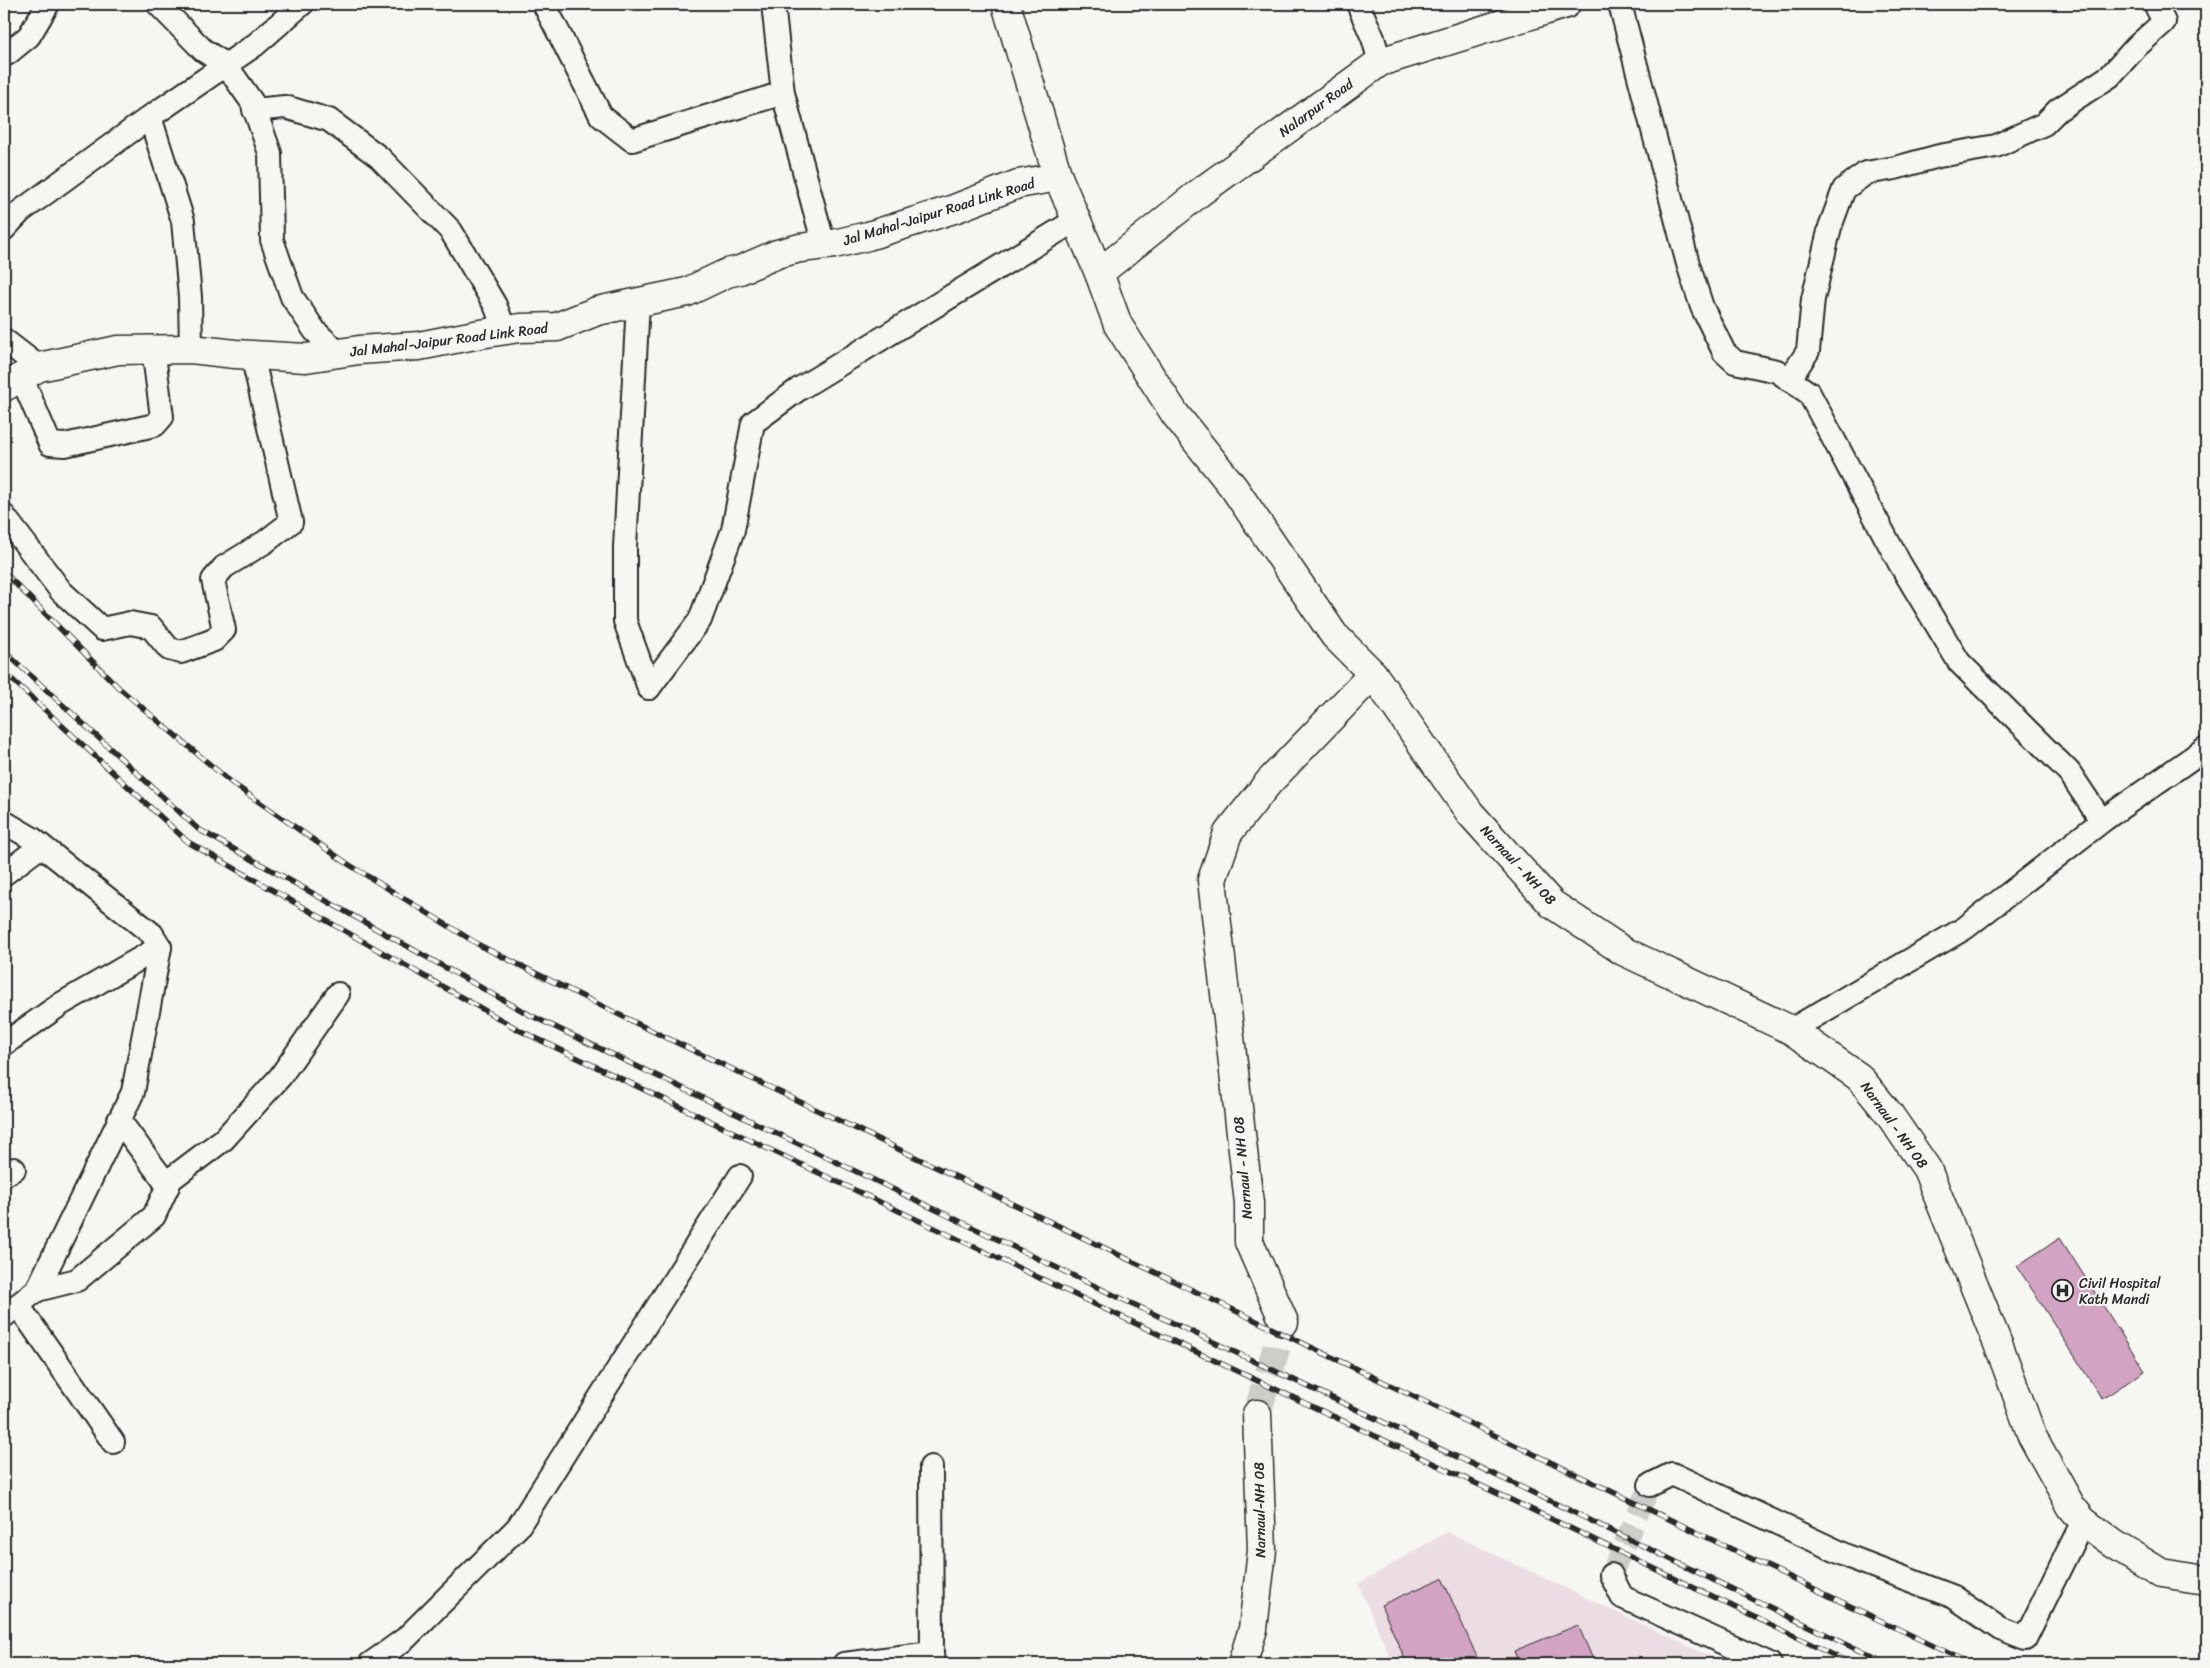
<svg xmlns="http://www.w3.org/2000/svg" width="2210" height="1668" font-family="Sriracha,sans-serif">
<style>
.built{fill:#ecdde4}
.building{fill:#d3a3c3;stroke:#2b2b2b}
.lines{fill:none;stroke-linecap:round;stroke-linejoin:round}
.street-tunnel{stroke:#cdcdca;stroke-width:22;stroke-dasharray:22 11;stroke-linecap:butt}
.primary-tunnel{stroke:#cdcdca;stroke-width:28;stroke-dasharray:28 14;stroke-linecap:butt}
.street-casing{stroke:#2b2b2b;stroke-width:26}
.secondary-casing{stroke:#2b2b2b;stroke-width:31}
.primary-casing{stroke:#2b2b2b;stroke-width:31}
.street{stroke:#f6f6f2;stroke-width:22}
.secondary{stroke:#f6f6f2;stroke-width:28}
.primary{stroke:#f6f6f2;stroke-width:28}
.rail-casing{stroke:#2b2b2b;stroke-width:5.5}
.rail{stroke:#f6f6f2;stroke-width:4;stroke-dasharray:11;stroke-linecap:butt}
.labels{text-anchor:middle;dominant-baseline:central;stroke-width:4;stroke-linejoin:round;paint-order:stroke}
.street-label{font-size:14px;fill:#2b2b2b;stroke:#f6f6f2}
.poi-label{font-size:14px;fill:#2b2b2b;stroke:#f6f6f2;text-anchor:start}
</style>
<rect width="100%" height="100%" fill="#f6f6f2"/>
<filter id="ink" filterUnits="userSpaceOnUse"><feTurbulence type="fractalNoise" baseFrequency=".02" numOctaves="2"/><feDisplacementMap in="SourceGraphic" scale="10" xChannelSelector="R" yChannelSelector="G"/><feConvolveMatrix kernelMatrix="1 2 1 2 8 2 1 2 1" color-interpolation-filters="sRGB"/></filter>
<g filter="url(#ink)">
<!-- built -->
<path class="built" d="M1447 1532 1726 1664H1393L1358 1584Z"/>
<!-- building -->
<g class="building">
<path d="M2060 1238 2145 1371 2102 1399 2017 1266Z"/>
<path d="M1442 1578 1480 1664H1407L1381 1605Z"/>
<path d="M1578 1625 1595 1664H1519L1514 1651Z"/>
</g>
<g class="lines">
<!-- street-tunnel -->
<path class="street-tunnel" d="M1611 1575 1650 1485"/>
<!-- primary-tunnel -->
<path class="primary-tunnel" d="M1257 1414 1284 1322"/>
<defs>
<g id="street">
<path d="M158 4 203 50 226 65 252 102 270 153 272 240 292 297 315 331 338 353"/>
<path d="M544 4 601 116 632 140 783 93"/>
<path d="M773 4 783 93 824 245"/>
<path d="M1358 4 1373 38 1380 62"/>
<path d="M1620 4 1688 264 1702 307 1724 352 1735 362 1777 371 1809 393 1900 564 1959 662 2069 772 2097 814 2106 818"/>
<path d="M7 54 29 36 48 4"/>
<path d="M254 110 285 107 329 120 379 157 451 231 495 305 505 330"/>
<path d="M150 117 183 221 190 297 191 349"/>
<path d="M4 229 21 211 150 117 255 45 302 4"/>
<path d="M638 302 625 547V621L649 688"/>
<path d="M4 340 39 367"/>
<path d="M21 376 50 444 65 445 155 425 162 417 153 348"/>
<path d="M1789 380 1808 351 1813 299 1830 227 1844 189 1866 173 1895 168 1939 156 1996 146 2044 124 2058 110 2110 76 2136 47 2164 22 2155 4"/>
<path d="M4 516 61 591 102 629 130 623 151 627 169 649 181 652 214 640 224 630 213 580 224 567 265 542 291 522 252 355"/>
<path d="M649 688 700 620 733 530 753 423 799 389 1076 220"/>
<path d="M4 822 33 839 152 934 160 947 133 1092 37 1290 4 1316"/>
<path d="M4 874 41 846"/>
<path d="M1791 1030 1965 928 2106 818 2206 748"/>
<path d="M4 1044 61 1004 160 947"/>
<path d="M119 1120 168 1186"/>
<path d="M4 1175 14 1169"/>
<path d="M37 1290 77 1280 154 1216 171 1179 224 1139 280 1077 338 994"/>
<path d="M18 1305 113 1442"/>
<path d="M931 1467 932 1653 933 1664"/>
<path d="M1650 1485 1672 1474 1852 1558 1954 1597 2000 1629 2025 1639 2083 1521"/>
<path d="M1611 1575 1622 1597 1770 1664"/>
<path d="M370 1664 405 1639 518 1527 740 1176"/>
<path d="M844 1664 932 1653"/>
</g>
<g id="secondary">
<path d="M1099 273 1199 193 1380 62 1566 4"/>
<path d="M4 387 39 367 118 350 191 349 235 354 306 358 359 350 419 346 480 334 520 328 557 327 597 311 687 292 727 273 740 270 777 254 800 248 834 244 868 236 954 209 1018 184 1058 177"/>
</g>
<g id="primary">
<path d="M1006 4 1058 177 1099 273 1118 325 1175 414 1234 488 1334 635 1373 674 1470 813 1552 904 1623 951 1791 1030 1859 1077 1889 1114 1927 1169 2002 1354 2032 1436 2071 1506 2083 1521 2114 1544 2161 1573 2206 1580"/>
<path d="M1284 1322 1249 1242V1203L1212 880 1228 833 1269 782 1373 674"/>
<path d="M1242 1664 1253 1629 1262 1550 1257 1414"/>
</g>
</defs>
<!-- street casing -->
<use href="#street" class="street-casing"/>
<!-- secondary casing -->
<use href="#secondary" class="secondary-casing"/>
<!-- primary casing -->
<use href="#primary" class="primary-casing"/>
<!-- street -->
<use href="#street" class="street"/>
<!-- secondary -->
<use href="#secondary" class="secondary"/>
<!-- primary -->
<use href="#primary" class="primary"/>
<defs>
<g id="rail">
<path d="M4 572 119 688 232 783 348 864 481 946 640 1025 1971 1664"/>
<path d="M4 651 198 829 530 1015 1099 1288 1542 1497 1887 1664"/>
<path d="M4 672 188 842 521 1031 1090 1302 1543 1515 1852 1664"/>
</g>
</defs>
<!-- rail casing -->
<use href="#rail" class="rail-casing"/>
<!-- rail -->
<use href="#rail" class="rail"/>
</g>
</g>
<!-- icons -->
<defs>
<symbol id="hospital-ring" viewBox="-11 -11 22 22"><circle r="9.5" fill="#f6f6f2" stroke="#2b2b2b" stroke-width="1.5"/><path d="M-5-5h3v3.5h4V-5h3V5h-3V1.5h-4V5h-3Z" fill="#2b2b2b"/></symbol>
</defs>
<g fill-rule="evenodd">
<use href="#hospital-ring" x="2050" y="1278" width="25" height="25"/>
</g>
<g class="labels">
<!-- street labels -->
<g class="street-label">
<text transform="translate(1316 108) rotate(-36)">Nalarpur Road</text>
<text transform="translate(939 212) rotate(-17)">Jal Mahal-Jaipur Road Link Road</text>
<text transform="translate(449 340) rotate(-7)">Jal Mahal-Jaipur Road Link Road</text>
<text transform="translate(1518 865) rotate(47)">Narnaul - NH 08</text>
<text transform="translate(1894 1125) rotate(54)">Narnaul - NH 08</text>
<text transform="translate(1243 1168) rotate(-95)">Narnaul - NH 08</text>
<text transform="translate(1260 1510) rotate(-91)">Narnaul-NH 08</text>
</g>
<!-- poi labels -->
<g class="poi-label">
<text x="2079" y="1283">Civil Hospital<tspan x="2079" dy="16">Kath Mandi</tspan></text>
</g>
</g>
<!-- margin -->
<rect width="2210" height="1668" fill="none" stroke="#f6f6f2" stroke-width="20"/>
<rect x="10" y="10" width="2190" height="1648" fill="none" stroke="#2b2b2b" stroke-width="2" filter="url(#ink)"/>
</svg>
